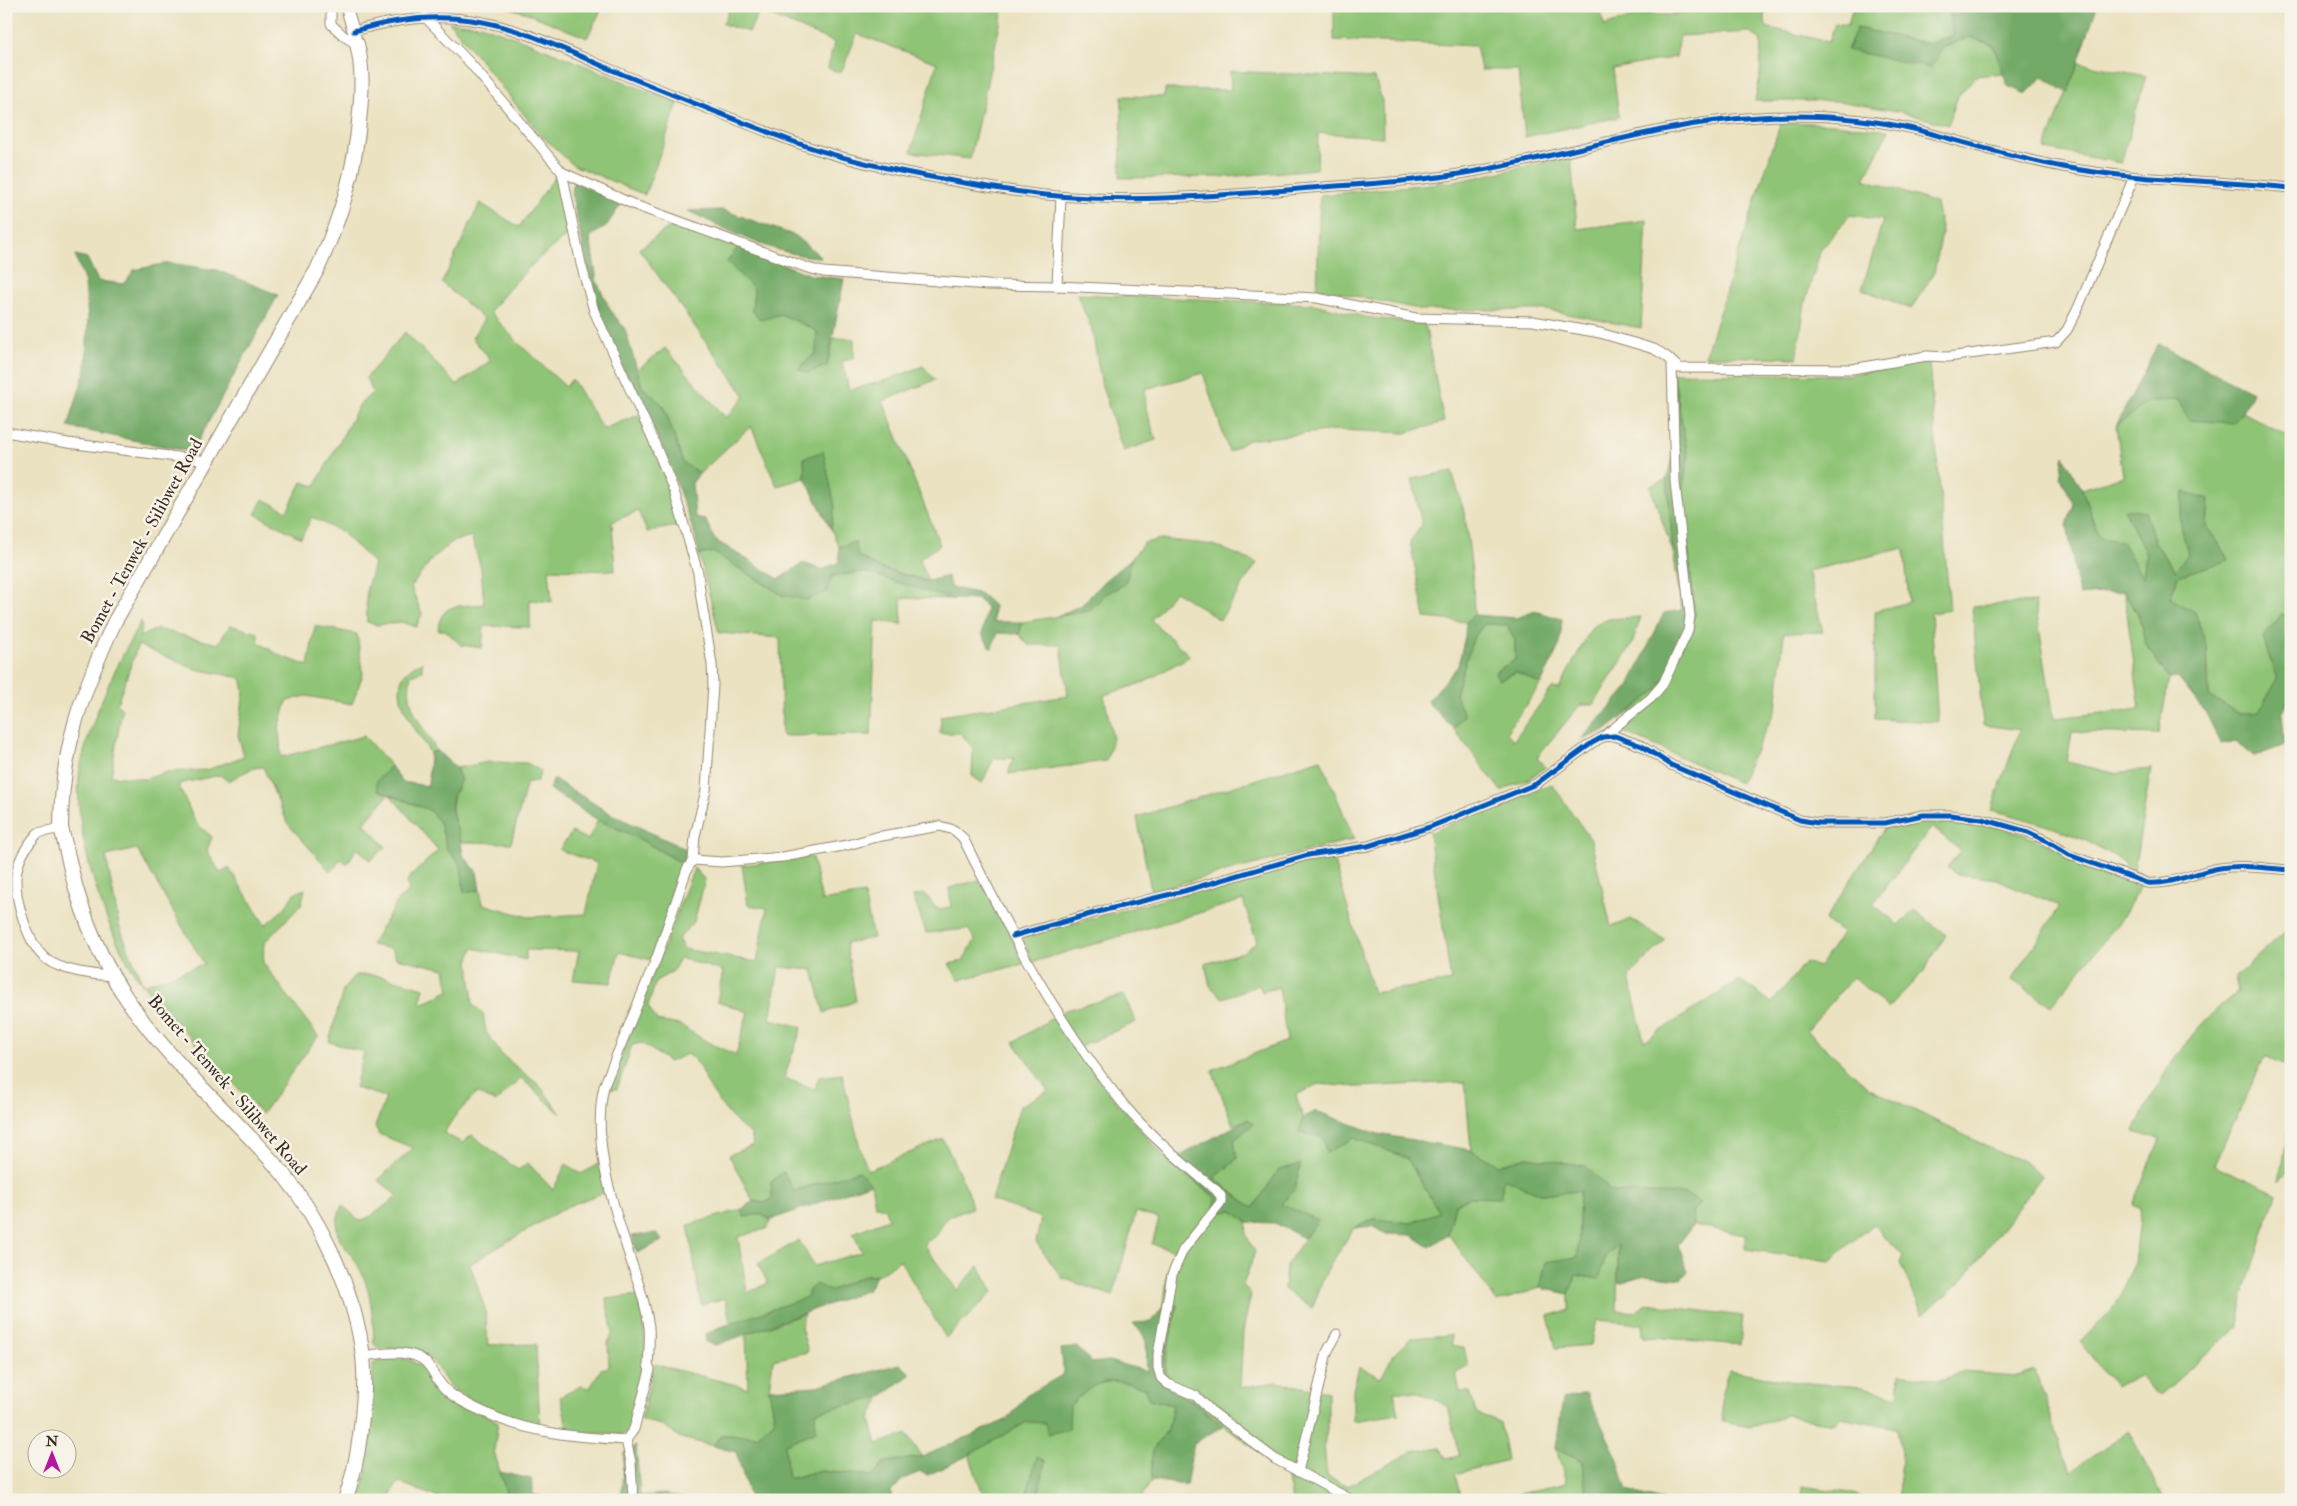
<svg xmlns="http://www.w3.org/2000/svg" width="2297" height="1506" font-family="'IM FELL Double Pica',serif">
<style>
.green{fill:#8fc476;stroke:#65774a;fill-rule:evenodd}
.forest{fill:#73aa67;stroke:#576a42}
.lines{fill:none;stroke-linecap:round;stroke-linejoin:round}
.minor-casing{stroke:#938670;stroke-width:11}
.secondary-casing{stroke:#938670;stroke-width:13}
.primary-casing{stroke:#938670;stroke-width:16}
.minor{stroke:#fff;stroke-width:9}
.secondary{stroke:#fff;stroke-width:11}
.primary{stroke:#fff;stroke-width:14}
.cycleway-casing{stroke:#f7f3e8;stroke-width:8}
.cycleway{stroke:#0057b8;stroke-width:5}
.labels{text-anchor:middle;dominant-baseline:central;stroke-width:5;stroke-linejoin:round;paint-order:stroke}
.street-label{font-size:18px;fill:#3b2a1e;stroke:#f7f3e8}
</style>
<rect width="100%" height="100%" fill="#f7f3e8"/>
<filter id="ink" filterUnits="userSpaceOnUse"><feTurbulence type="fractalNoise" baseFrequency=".02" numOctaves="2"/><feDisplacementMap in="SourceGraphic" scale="10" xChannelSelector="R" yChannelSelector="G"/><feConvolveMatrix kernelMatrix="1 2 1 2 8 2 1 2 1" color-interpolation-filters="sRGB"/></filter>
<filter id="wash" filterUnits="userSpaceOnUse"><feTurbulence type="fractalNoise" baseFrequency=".0096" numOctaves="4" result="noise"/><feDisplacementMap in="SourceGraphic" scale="20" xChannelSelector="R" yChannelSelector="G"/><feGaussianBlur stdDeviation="1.12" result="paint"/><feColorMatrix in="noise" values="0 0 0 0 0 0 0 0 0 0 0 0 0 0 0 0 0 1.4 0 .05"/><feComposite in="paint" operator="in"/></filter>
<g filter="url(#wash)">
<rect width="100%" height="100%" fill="#ebe2c1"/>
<!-- green -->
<g class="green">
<path d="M504 6H603L587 38 527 13Z"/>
<path d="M731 6H1004L970 159 911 152 937 63 857 34 841 73 828 68 834 42 759 11 749 32 723 24Z"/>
<path d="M1334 6H1600L1604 26 1641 14 1676 15V6H1792V11L1764 10 1766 27 1829 42 1835 23 1848 25 1853 6H1953L1950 14 1953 35 1930 44 1857 28 1943 48 1969 37 1993 45 2004 73 1976 76 1958 96 1948 125 1902 112 1838 101H1755L1760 76 1761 40 1749 32 1680 36 1676 57 1613 69 1619 117 1525 137 1518 70H1481L1476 46 1334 40Z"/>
<path d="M449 22 480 25 528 42 678 104 645 195 573 165 539 133Z"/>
<path d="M2078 63 2146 76 2121 163 2045 149Z"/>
<path d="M1230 71 1375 78 1382 101 1383 137 1318 133 1317 169 1226 177 1120 178 1122 96 1164 97 1165 89 1231 90Z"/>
<path d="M1781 122 1834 124 1889 130 1864 179 1936 203 1942 232 1934 273 1911 309 1862 289 1883 220 1850 215 1821 249 1805 302 1797 358 1705 356Z"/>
<path d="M1571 157 1577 229 1647 220 1641 328 1546 310H1423L1317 288 1320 195 1459 181Z"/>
<path d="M557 174 572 232C540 255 514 281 490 312L517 342 566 387 572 379 603 429 638 415 663 472 681 525 647 532 638 511 612 522 615 571 549 569 552 602 530 600V627L484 626 482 648 461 645 445 630H438C441 601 460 607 484 604L481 568 471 536 452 542 432 559 411 587 422 614 416 627 401 622 377 625 367 622 366 592 374 563 341 532 312 517 301 538 255 514 263 499 287 511 302 482 315 486 360 404 373 392 366 378 405 332 457 385 491 360 472 338 484 319 442 283 480 203 519 227Z"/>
<path d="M675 223 738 247 727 262 754 289 752 311 781 314 817 331 816 353 798 369 827 366 834 338 854 339V359L842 361 849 390 887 380 923 366 935 380 883 401 940 545 919 559 928 581 880 568 858 556 855 542 839 547 831 529 835 506 804 458 805 478 777 486 751 426 700 473 683 463 664 406 642 387 637 370 665 348 726 418 745 396 639 249Z"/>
<path d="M1077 294 1314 304 1365 317 1425 324 1444 422 1405 433 1336 430 1248 440 1229 452 1203 373 1145 389 1146 409 1156 440 1123 451 1102 386 1092 330Z"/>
<path d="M1929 362 1950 610 1931 613 1938 722 1875 719V611L1909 602 1904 548 1808 571 1823 632 1784 633 1776 709 1740 783 1619 730 1695 615 1682 491 1688 458 1673 373 1845 375Z"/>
<path d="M2178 400 2233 423 2243 412 2291 438V616L2281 614 2263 638 2277 679 2259 713 2239 714 2209 696 2207 648 2170 599 2178 576 2229 560 2207 527 2209 499 2184 492 2180 520 2188 554 2175 571 2155 542 2145 512 2146 554 2143 579 2099 538 2082 489 2123 476 2116 426 2149 401Z"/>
<path d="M1452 471 1465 515 1473 581 1474 615 1466 622 1425 618 1410 541 1422 525 1412 479Z"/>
<path d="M1667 479 1673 552 1650 486Z"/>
<path d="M1161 539 1214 545 1257 563 1220 620 1175 591 1151 620 1190 656 1143 683 1104 695 1113 739 1106 761 1008 774 1014 758H994L982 783 972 776 973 749 961 733H940L941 716 1068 696 1061 645H1028L1019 634 1023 622 1089 611 1107 593 1125 584 1132 558 1144 543Z"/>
<path d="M713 552 782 595 832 576 864 572 952 599 901 598 902 624 876 621 871 735 782 736 780 638 719 633 699 555Z"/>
<path d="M2124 591 2139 616 2145 643 2169 679 2159 734 2072 732 2067 762 2113 773 2151 769 2134 871 2146 877 2120 921 2051 1006 2012 980 2060 906 1996 879 1956 874 1947 867 1961 851 1932 827 1873 904 1899 925 1914 910 1946 935 1924 971 1888 1008 1853 977 1807 1031 1868 1087 1994 1150 2023 1161 2042 1176 1964 1278 1923 1315 1900 1263 1903 1256 1873 1224 1830 1261 1745 1249V1235L1693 1225 1692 1212 1686 1194 1612 1192 1586 1166 1527 1157 1498 1165 1471 1150 1465 1082 1358 1087 1318 1084 1296 1095 1303 1118 1299 1133 1354 1138 1407 1158 1439 1212 1411 1223 1374 1219 1354 1228 1327 1270 1312 1308 1284 1289 1286 1266 1317 1220 1280 1204 1279 1170 1253 1208 1214 1178 1237 1159 1234 1140 1248 1119 1233 1125 1212 1070 1287 1041 1279 987 1262 992 1259 985 1223 998 1210 986 1205 964 1243 952 1257 942 1243 900 1033 962 1022 937 1332 855 1373 993 1451 981 1429 833 1552 784 1591 840 1611 927 1631 919 1665 940 1629 977 1644 1041 1740 980 1772 1003 1805 962 1819 967 1842 933 1825 920 1885 827 1918 818 1973 821 2003 827 2045 843 2092 869 2133 871C2102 840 2033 820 1991 810L2020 730 1983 725 1972 606 2035 602 2054 718 2140 709Z"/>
<path d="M1641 617 1631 646 1593 705H1580L1537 757 1546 767 1528 779 1501 791 1454 729 1464 715 1455 694 1473 639 1484 624 1507 625 1515 640V660L1495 672 1499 680 1516 672 1541 684 1506 733 1514 740 1552 688 1559 689 1592 627 1608 619Z"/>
<path d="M141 621 142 627 139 637 157 629 218 644 230 625 258 633V642L279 655 308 666 315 626 357 634 363 674 352 704 306 696 287 701 279 728 281 757 364 736 391 766 377 782 378 790 429 810 440 823 447 849 461 865 464 892 480 890 483 904 528 917 586 914 597 863 559 850 572 832 588 840 598 820 636 837 685 865 651 960 619 952 611 983 573 980 579 951 526 950V960L473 948 469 959 473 1005 483 1013 486 1032 502 1055 540 1086 561 1114 521 1078 496 1102 477 1093 454 1117 444 1133 462 1143 472 1135 518 1170 528 1163 553 1190 566 1164 581 1174 600 1163 605 1192 566 1207 470 1264 485 1309 488 1345 536 1344 540 1427C510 1416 480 1406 453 1389 447 1385 443 1376 439 1370 423 1346 406 1347 379 1349L374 1344C373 1320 372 1293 361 1271 348 1243 327 1241 342 1205L360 1221 371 1216 398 1196 378 1180 413 1148 379 1134 375 1127 386 1097 355 1088 364 1052 329 1042 343 990 355 975H376L424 988 420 1004C432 1001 438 995 449 991L445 969 396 958 392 949 371 945 399 899 409 892 407 880 438 850 389 794 364 823 386 847 370 860 357 848 347 864 341 859 331 872 288 824 263 767C249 767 240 776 228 781L220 775 178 784 196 823 212 837 207 850 220 873 229 868 265 925 285 908 294 893 305 889 301 905 264 943 263 963 318 1036 262 1114C223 1071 181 1030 144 986 106 940 68 822 81 764 93 713 116 666 141 621ZM138 645 195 669 241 678 244 691 238 735 244 756 207 770 167 772 145 779 111 776 122 709 117 704ZM137 849 204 964 143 985 119 925 106 856Z"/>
<path d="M422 662V671L411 675C404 707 422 725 437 751L430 753C414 725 376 681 422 662Z"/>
<path d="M1321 759 1354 839 1151 891 1137 817Z"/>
<path d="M489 762 527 763 541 771 537 782H527L511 843 461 842C452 815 447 806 461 780L456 768Z"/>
<path d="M812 857 822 901 864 894 873 938 846 943 856 1001 824 1013 813 970 779 967 770 1019 802 1027 784 1078 815 1089 819 1077 842 1074 861 1152 868 1170 943 1139 968 1191 972 1208 946 1218 937 1235 923 1244 957 1290 979 1266 993 1292 946 1338 900 1260 876 1276 866 1275 829 1291 731 1325 725 1298 701 1305 688 1225 742 1209 744 1217 760 1214 771 1220 766 1229 738 1237 747 1293 768 1283 758 1264 799 1240 814 1266 862 1252 853 1233 888 1219 885 1209 875 1205 871 1183 859 1171 793 1191 784 1172 771 1182 772 1199 764 1203 753 1201 729 1155 753 1145 751 1134C734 1123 722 1107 711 1090 702 1076 702 1064 687 1054L669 1062 642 1043 632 1045 617 1089H609L694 868 705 880 694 922 678 939 684 949 757 962 767 908 748 905 742 865ZM680 958 723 971 717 1001 748 1012 736 1055 709 1043 680 1025 657 1021 648 1006 656 981 673 971Z"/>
<path d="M979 880C998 906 1011 935 1023 964L959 980 949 964 963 961 975 940 968 929 926 933 913 896 925 894 937 909 951 907 949 888Z"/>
<path d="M2291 926V1068L2265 1056 2214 1165 2276 1193 2239 1312V1326L2159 1396 2140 1374 2116 1388 2080 1342 2114 1309 2135 1262 2141 1209 2132 1205 2160 1139 2134 1131C2159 1079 2190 1026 2238 992L2235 977Z"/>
<path d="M1124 995 1136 1022 1075 1049 1108 1092 1169 1162 1247 1222 1246 1235 1255 1252 1243 1285 1251 1294 1243 1331 1240 1388 1276 1382 1328 1392V1424L1324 1445 1327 1476 1348 1486 1411 1452 1440 1447 1446 1459 1459 1456 1448 1406 1419 1392 1394 1391 1399 1414 1353 1421V1390L1359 1367 1381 1378 1393 1355 1411 1338 1451 1335 1452 1347H1464L1468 1367 1456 1373 1460 1392H1470L1476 1413 1500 1422 1507 1460 1455 1474 1461 1500H1292L1287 1474 1193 1401 1169 1390 1165 1364 1177 1305H1164L1167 1274 1178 1252 1152 1244 1159 1219 1136 1212 1113 1296 1062 1278 1036 1242 1041 1218 991 1200 1020 1106 1048 1091 1014 1042 1065 1010Z"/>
<path d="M2291 1109V1167L2280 1181Z"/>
<path d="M1503 1178 1541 1194 1580 1191 1578 1257 1546 1262 1540 1288 1497 1302 1448 1234 1455 1205 1470 1197 1501 1198Z"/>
<path d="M1618 1245 1617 1310 1636 1312 1646 1304 1743 1316 1740 1345 1643 1336 1642 1324 1597 1320 1591 1345 1556 1348 1548 1316 1569 1310V1294L1576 1275 1598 1279 1606 1255Z"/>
<path d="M639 1295 645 1330 644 1373 629 1431 622 1435 566 1431 565 1416 560 1397 581 1386 590 1388 601 1369 609 1367 608 1343 613 1333 606 1299Z"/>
<path d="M804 1314 801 1327 808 1352 773 1360 769 1389 775 1420 757 1436 722 1435 713 1446 681 1438 661 1425 641 1420 654 1364 748 1388 746 1334Z"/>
<path d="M388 1359H406L424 1367 441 1390 498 1422 494 1451 507 1496 519 1500H444L398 1482 388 1500H359C373 1455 373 1411 373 1364Z"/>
<path d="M1729 1370 1794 1382 1863 1387 1898 1396 1900 1374 1941 1380 1964 1372 2018 1376 2035 1370 2070 1472 2129 1431 2163 1500H1897L1902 1462 1897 1428 1840 1417 1834 1424 1787 1416 1751 1427 1722 1422V1392Z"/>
<path d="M1120 1380 1144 1388 1149 1399 1173 1405 1168 1429 1152 1451V1480L1140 1500H1037L1045 1461 1037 1457 1025 1500H985L969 1455 1027 1421 1046 1423 1070 1405 1093 1385Z"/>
<path d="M881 1397 870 1419 877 1444 907 1434 922 1457 885 1462 873 1476 819 1471 787 1479 785 1444 816 1431 815 1412Z"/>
<path d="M1556 1448 1583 1461 1586 1500H1493L1566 1483Z"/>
<path d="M1802 1486 1850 1493 1871 1500H1801Z"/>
</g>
<!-- forest -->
<g class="forest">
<path d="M1953 6H2097L2068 93 2043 77 2026 94 2008 86 1993 45 1969 37 1943 48 1931 68 1847 50 1857 28 1929 44 1953 35 1950 14Z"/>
<path d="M573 181 621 204 607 225 590 237 597 282 611 311 625 329 642 387 664 406 683 463 700 473 692 483 695 517 705 519 715 540 779 579 803 563 822 570 839 562V547L855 542 858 556 880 568 927 581 948 576 950 587 981 594 994 606 993 622H1023L1019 634 998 633 991 649 982 634 987 607 977 599H952L864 572 832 576 827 592 807 600 782 595 713 552 699 555 696 538 667 457 615 353 595 299 572 196Z"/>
<path d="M723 210 796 236 821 257C775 256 729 230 688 211Z"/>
<path d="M738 247 811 275 844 279 827 366 807 373 798 369 816 353 817 331 781 314 761 320 752 311 754 289 727 262Z"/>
<path d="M75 255 87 258 98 281 124 284 134 270 168 263 217 270 278 295 192 452 68 427 86 368 88 318 85 283Z"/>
<path d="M2158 344 2252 392 2243 412 2233 423 2189 420 2178 400 2149 401 2116 426Z"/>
<path d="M1673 373 1688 458 1682 491 1695 615 1676 661 1656 691 1606 730 1580 741 1629 686 1664 613 1682 610 1673 552 1667 479 1675 444Z"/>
<path d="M823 451 835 506 831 529 805 478 804 458Z"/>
<path d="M2064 456 2082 489 2099 538 2122 541 2143 578 2146 554 2124 509 2145 512 2155 542 2175 571 2188 554 2180 520 2184 492 2209 499 2207 527 2229 560 2178 576 2170 598 2195 612 2207 647 2209 696 2239 714 2259 712 2277 679 2263 638 2281 614 2291 616V697L2282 714 2285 745 2253 757 2237 741 2221 744 2206 713 2178 678 2169 679 2145 643 2139 616 2124 591 2079 595 2067 525 2074 504 2060 476Z"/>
<path d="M1132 558 1125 584 1107 593 1089 611 1057 616 1082 605 1103 582Z"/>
<path d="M1534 611 1562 619 1560 644 1541 684 1516 672 1499 680 1495 672 1515 660V640L1507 625 1484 624 1473 639 1455 694 1464 715 1454 729 1427 702 1458 666 1465 636 1466 622 1474 615 1517 618Z"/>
<path d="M437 751 456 768 461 780 453 795 451 809 461 842 463 855 477 872 480 890 464 892 461 865 447 849 440 823 429 810 378 790 376 782 391 766 402 782 428 786 430 753Z"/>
<path d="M554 779 611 814 688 850 685 865 636 837 598 820 549 789Z"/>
<path d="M1316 1111 1378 1134 1471 1150 1498 1165 1527 1157 1586 1166 1612 1192 1686 1194 1700 1203 1692 1212 1693 1225 1678 1245 1688 1271 1681 1279 1645 1275 1619 1283 1618 1245 1606 1255 1599 1279 1576 1275 1569 1294 1540 1288 1546 1262 1578 1257 1580 1191 1541 1194 1503 1178 1501 1198 1470 1197 1455 1205 1448 1234 1430 1247 1411 1235 1386 1234 1373 1226 1354 1228 1374 1219 1411 1223 1439 1212 1407 1158 1354 1138 1326 1153 1323 1137 1299 1133 1303 1118Z"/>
<path d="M1248 1119 1254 1124 1234 1140 1237 1159 1214 1179 1253 1208 1279 1170 1301 1164 1294 1191 1281 1204 1318 1220 1304 1238 1275 1223 1247 1222 1232 1210 1215 1214V1196L1169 1162Z"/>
<path d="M859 1171 871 1183 771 1220 760 1214 744 1217 742 1209 753 1201 764 1203 772 1199 771 1182 783 1172 794 1191Z"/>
<path d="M657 1233 662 1241 637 1253 632 1236Z"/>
<path d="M866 1275 876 1276 868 1290 716 1345 706 1342 705 1335 715 1329 807 1297 809 1290 816 1284 830 1291Z"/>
<path d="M1164 1305H1177L1165 1364 1169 1390 1193 1401 1223 1426 1194 1443 1186 1485 1152 1480V1451L1168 1429 1173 1405 1149 1399 1144 1388C1106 1376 1099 1379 1070 1405L1069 1429 1048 1434 1045 1423 1027 1422 969 1455 928 1475 920 1472 903 1479 891 1492 892 1500H738L750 1498 736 1452 713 1446 721 1435 757 1436 775 1420 769 1389 817 1386 900 1364 911 1374 881 1397 815 1412 816 1431 785 1444 788 1479 819 1471 873 1476 885 1462 922 1457 1008 1419 1026 1396 1064 1374 1061 1349 1077 1347 1092 1363 1108 1361 1147 1371 1146 1338 1133 1323 1152 1322Z"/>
<path d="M1586 1393 1617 1457 1627 1491 1663 1500H1586L1583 1461 1556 1448 1563 1399Z"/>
<path d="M636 1446 640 1496 665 1494 688 1500H621L624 1453Z"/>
<path d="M1037 1457 1045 1461 1037 1500H1025Z"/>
<path d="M500 1472 531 1479 533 1494 553 1500H519L507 1496Z"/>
</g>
</g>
<g filter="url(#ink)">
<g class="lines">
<defs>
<g id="minor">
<path d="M327 6 331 10V24L345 37 357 44"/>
<path d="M425 17 470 63 562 172 637 206 808 268 823 272 988 285 1057 286 1317 298 1416 318 1533 321 1600 333 1654 349 1666 356 1679 368 1852 369 1927 356 1948 357 2056 342 2067 330 2078 308 2134 177"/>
<path d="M354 31C392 20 431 14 471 20 521 27 567 51 612 70 673 95 735 120 797 143 862 166 933 178 1001 189 1100 206 1199 197 1299 189 1358 184 1418 182 1477 171 1572 154 1663 122 1760 117 1813 114 1867 118 1918 130 1966 143 2014 158 2063 167 2138 181 2215 180 2291 188"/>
<path d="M562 172 581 264 594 311 652 437 674 491 698 573 701 598 712 664 713 685 706 790 695 836 693 860 687 869 657 957 604 1086C591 1146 614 1207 632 1264 639 1284 646 1305 649 1327 650 1339 649 1352 648 1365L650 1370 634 1429 626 1440"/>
<path d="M1057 286 1061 197"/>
<path d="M6 432 68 443 208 461"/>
<path d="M1603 737 1651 698 1663 684 1688 631 1690 616 1675 482 1672 363"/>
<path d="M61 828 38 833C27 845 17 861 16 878 15 900 28 945 46 959 61 971 94 975 112 976"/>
<path d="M693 860 722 862 783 857 848 845 876 837 940 826 954 830 963 838C1009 931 1058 1025 1124 1105 1151 1137 1183 1164 1216 1190L1221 1196V1202L1183 1250 1172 1275 1158 1354V1368L1161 1378 1168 1384 1196 1396 1210 1410 1275 1459 1352 1500"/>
<path d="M1013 936 1105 910 1184 891 1308 855 1368 846 1430 827 1536 784 1592 743 1603 737 1615 736 1642 746 1671 765 1800 820 1818 823H1885L1923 815H1950L1982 819 2028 832 2047 841 2069 855 2147 883C2173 885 2195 872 2220 868 2243 864 2268 869 2291 870"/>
<path d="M363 1356C377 1354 394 1351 408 1354 432 1358 431 1375 445 1389 456 1400 475 1408 488 1414 532 1434 579 1437 626 1440"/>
<path d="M626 1440 631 1462 633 1500"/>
<path d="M1298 1472 1327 1352 1337 1334"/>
</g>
<path id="secondary" d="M346 6 357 44"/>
<path id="primary" d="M345 1500C353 1479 357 1458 360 1436 363 1410 366 1382 363 1356 355 1293 323 1223 283 1174 233 1114 171 1065 127 999 106 969 89 930 78 895 71 873 67 850 61 828 61 748 82 692 115 621L317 270C342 215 355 172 360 112 362 89 363 67 357 44"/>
</defs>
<!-- minor casing -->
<use href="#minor" class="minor-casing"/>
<!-- secondary casing -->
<use href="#secondary" class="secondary-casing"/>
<!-- primary casing -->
<use href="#primary" class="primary-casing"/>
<!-- minor -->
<use href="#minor" class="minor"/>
<!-- secondary -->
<use href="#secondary" class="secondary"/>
<!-- primary -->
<use href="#primary" class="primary"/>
<defs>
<g id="cycleway">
<path d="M354 31C392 20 431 14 471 20 521 27 567 51 612 70 673 95 735 120 797 143 862 166 933 178 1001 189 1100 206 1199 197 1299 189 1358 184 1418 182 1477 171 1572 154 1663 122 1760 117 1813 114 1867 118 1918 130 1966 143 2014 158 2063 167 2138 181 2215 180 2291 188"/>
<path d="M1013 936 1105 910 1184 891 1308 855 1368 846 1430 827 1536 784 1592 743 1603 737 1615 736 1642 746 1671 765 1800 820 1818 823H1885L1923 815H1950L1982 819 2028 832 2047 841 2069 855 2147 883C2173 885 2195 872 2220 868 2243 864 2268 869 2291 870"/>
</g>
</defs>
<!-- cycleway casing -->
<use href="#cycleway" class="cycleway-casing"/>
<!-- cycleway -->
<use href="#cycleway" class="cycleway"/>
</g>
</g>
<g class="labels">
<!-- street labels -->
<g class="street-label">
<text transform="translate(142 541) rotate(-61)">Bomet - Tenwek - Silibwet Road</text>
<text transform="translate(227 1085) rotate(49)">Bomet - Tenwek - Silibwet Road</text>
</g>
</g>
<!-- margin -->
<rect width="2297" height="1506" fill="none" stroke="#f7f3e8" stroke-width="25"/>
<!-- north arrow -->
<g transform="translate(52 1454)"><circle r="24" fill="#f7f3e8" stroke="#aca397"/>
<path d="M0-4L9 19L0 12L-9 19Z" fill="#b5179e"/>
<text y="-8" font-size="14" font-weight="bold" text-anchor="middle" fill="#3b2a1e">N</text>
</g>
</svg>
